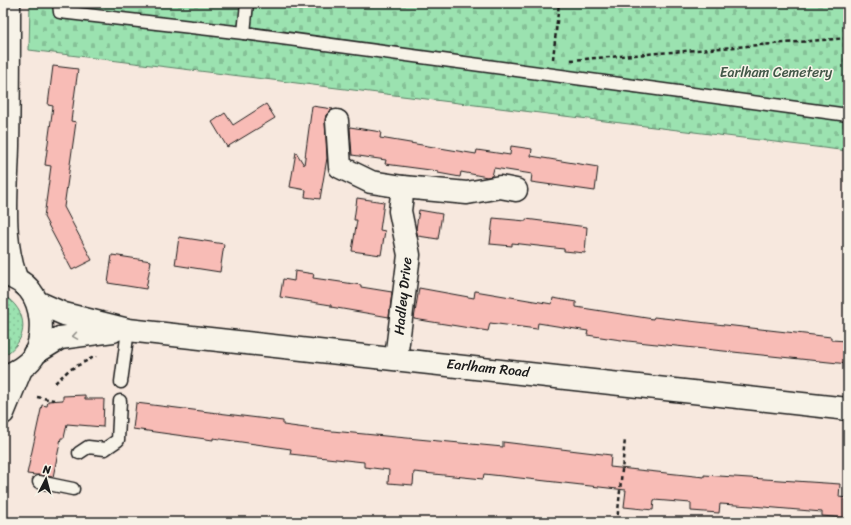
<svg xmlns="http://www.w3.org/2000/svg" width="851" height="525" font-family="Sriracha,sans-serif">
<style>
.grass{fill:url(#grass-dots);stroke:#5c7f66}
.cemetery{fill:url(#cemetery-stones);stroke:#5c7f66}
.building{fill:#f8bcb6;stroke:#1c1c1c}
.lines{fill:none;stroke-linecap:round;stroke-linejoin:round}
.service-casing{stroke:#1c1c1c;stroke-width:15}
.minor-casing{stroke:#1c1c1c;stroke-width:25}
.secondary-casing{stroke:#1c1c1c;stroke-width:25}
.trunk-casing{stroke:#1c1c1c;stroke-width:25}
.path{stroke:#1c1c1c;stroke-width:2.5;stroke-dasharray:4 3;stroke-linecap:butt}
.service{stroke:#f7f3e8;stroke-width:12}
.minor{stroke:#f7f3e8;stroke-width:22}
.secondary{stroke:#f7f3e8;stroke-width:22}
.trunk{stroke:#f7f3e8;stroke-width:22}
.oneway{stroke:#94928c}
.labels{text-anchor:middle;dominant-baseline:central;stroke-width:3;stroke-linejoin:round;paint-order:stroke}
.park-label{font-size:14px;fill:#425748;stroke:#f7f3e8}
.street-label{font-size:14px;fill:#1c1c1c;stroke:#f7f3e8}
</style>
<defs>
<pattern id="grass-dots" width="8" height="8" patternUnits="userSpaceOnUse"><rect width="8" height="8" fill="#9be2b0"/><path d="M2 2h.1M6 6h.1" fill="none" stroke="#85c197" stroke-width="1.8" stroke-linecap="round"/></pattern>
<pattern id="cemetery-stones" width="16" height="16" patternUnits="userSpaceOnUse"><rect width="16" height="16" fill="#9be2b0"/><path d="M2 7V4a2 2 0 0 1 4 0v3zM10 15v-3a2 2 0 0 1 4 0v3z" fill="#85c197"/></pattern>
</defs>
<rect width="100%" height="100%" fill="#f7e8de"/>
<filter id="ink" filterUnits="userSpaceOnUse"><feTurbulence type="fractalNoise" baseFrequency=".025" numOctaves="2"/><feDisplacementMap in="SourceGraphic" scale="8" xChannelSelector="R" yChannelSelector="G"/><feConvolveMatrix kernelMatrix="1 2 1 2 8 2 1 2 1" color-interpolation-filters="sRGB"/></filter>
<g filter="url(#ink)">
<!-- grass -->
<path class="grass" d="M3 295C29 310 30 341 3 356Z"/>
<!-- cemetery -->
<path class="cemetery" d="M30 3H848V151L29 50Z"/>
<!-- building -->
<g class="building">
<path d="M53 66 78 69 71 121 76 122 64 207 92 260 72 270 44 217 51 166 45 165 53 106 48 105Z"/>
<path d="M266 104 275 118 227 147 212 122 225 113 233 125Z"/>
<path d="M312 106 333 109 326 115 325 121 327 158 320 199 305 197 306 190 290 187 296 152 304 165Z"/>
<path d="M350 127 381 132 380 138 476 154 477 150 510 155 511 146 532 149 531 156 598 167 595 191 531 182 532 174 494 168 492 176 487 177 461 172 460 177 438 173V171L385 164 386 160 352 155Z"/>
<path d="M357 198 384 202 380 230 385 231 381 255 352 251 357 220H354Z"/>
<path d="M419 210 442 214 438 239 418 236 416 229Z"/>
<path d="M493 218 526 221V219L587 227 585 253 564 251V249L512 243V246L490 244Z"/>
<path d="M179 237 224 244 220 272 175 265Z"/>
<path d="M112 255 151 261 146 289 108 283Z"/>
<path d="M295 271 314 274 313 278 361 285V287L392 292 389 317 331 307V305L280 297 283 279 294 281Z"/>
<path d="M419 288 474 298 475 291 552 304 553 298 576 302V307L653 319 654 317 831 337V340L848 341V364L628 341 587 335 588 331 538 323 537 329 490 323 488 331 414 319Z"/>
<path d="M85 395V399H104L103 427 67 424 64 438H61L53 477 27 474 42 405 47 406 48 401 63 400V396Z"/>
<path d="M136 403 283 421V425L321 430 503 447V442L611 455 610 467 704 477V475L840 484 839 497 846 498 845 518 822 516V512L752 506 720 504 719 513 691 511V503L654 500 653 510 624 507 626 490 484 474 483 479 414 472 413 485 388 483 389 470 364 467V462L290 454 291 449 213 438V440L133 429Z"/>
</g>
<g class="lines">
<defs>
<g id="service">
<path d="M59 3 60 12 244 33 848 115"/>
<path d="M244 33 247 3"/>
<path d="M121 382 128 330"/>
<path d="M79 453 88 447 105 449 118 440 120 401"/>
<path d="M39 482 73 489"/>
</g>
<g id="minor">
<path d="M337 121 340 167 371 182 403 187"/>
<path d="M396 358 409 255 400 211 403 187 467 193 500 187 516 190"/>
</g>
<g id="secondary">
<path d="M37 302 64 314 128 330 848 409"/>
<path d="M34 354 60 338 113 331"/>
</g>
<g id="trunk">
<path d="M9 3C9 51 9 98 8 146 7 190 1 237 16 278"/>
<path d="M3 273C12 277 22 281 29 289 43 306 44 335 35 354 29 365 14 373 3 377"/>
<path d="M3 413 21 369"/>
</g>
</defs>
<!-- service casing -->
<use href="#service" class="service-casing"/>
<!-- minor casing -->
<use href="#minor" class="minor-casing"/>
<!-- secondary casing -->
<use href="#secondary" class="secondary-casing"/>
<!-- trunk casing -->
<use href="#trunk" class="trunk-casing"/>
<!-- path -->
<g class="path">
<path d="M553 59 559 3"/>
<path d="M571 60 848 38"/>
<path d="M55 383 69 370 96 356"/>
<path d="M37 397 54 400"/>
<path d="M617 522 625 439"/>
</g>
<!-- service -->
<use href="#service" class="service"/>
<!-- minor -->
<use href="#minor" class="minor"/>
<!-- secondary -->
<use href="#secondary" class="secondary"/>
<!-- trunk -->
<use href="#trunk" class="trunk"/>
</g>
<!-- one-way arrows -->
<defs><path id="oneway-chevron" d="M-2-3.5L2.5 0L-2 3.5" fill="none" stroke-width="1.6" stroke-linecap="round" stroke-linejoin="round"/></defs>
<use class="oneway" href="#oneway-chevron" transform="translate(75 336) rotate(171)"/>
</g>
<g class="labels">
<!-- park labels -->
<g class="park-label">
<text x="776" y="72">Earlham Cemetery</text>
</g>
<!-- street labels -->
<g class="street-label">
<text transform="translate(403 296) rotate(-84)">Hadley Drive</text>
<text transform="translate(488 368) rotate(6)">Earlham Road</text>
</g>
</g>
<!-- margin -->
<rect width="851" height="525" fill="none" stroke="#f7f3e8" stroke-width="16"/>
<rect x="8" y="8" width="835" height="509" fill="none" stroke="#1c1c1c" stroke-width="1.5" filter="url(#ink)"/>
<!-- north arrow -->
<g transform="translate(46 479) rotate(6)" stroke="#f7f3e8" stroke-width="3" paint-order="stroke">
<path d="M0-3L7 15L0 10L-7 15Z" fill="#1c1c1c"/>
<text y="-6" font-size="11" font-weight="bold" text-anchor="middle" fill="#1c1c1c">N</text>
</g>
</svg>
